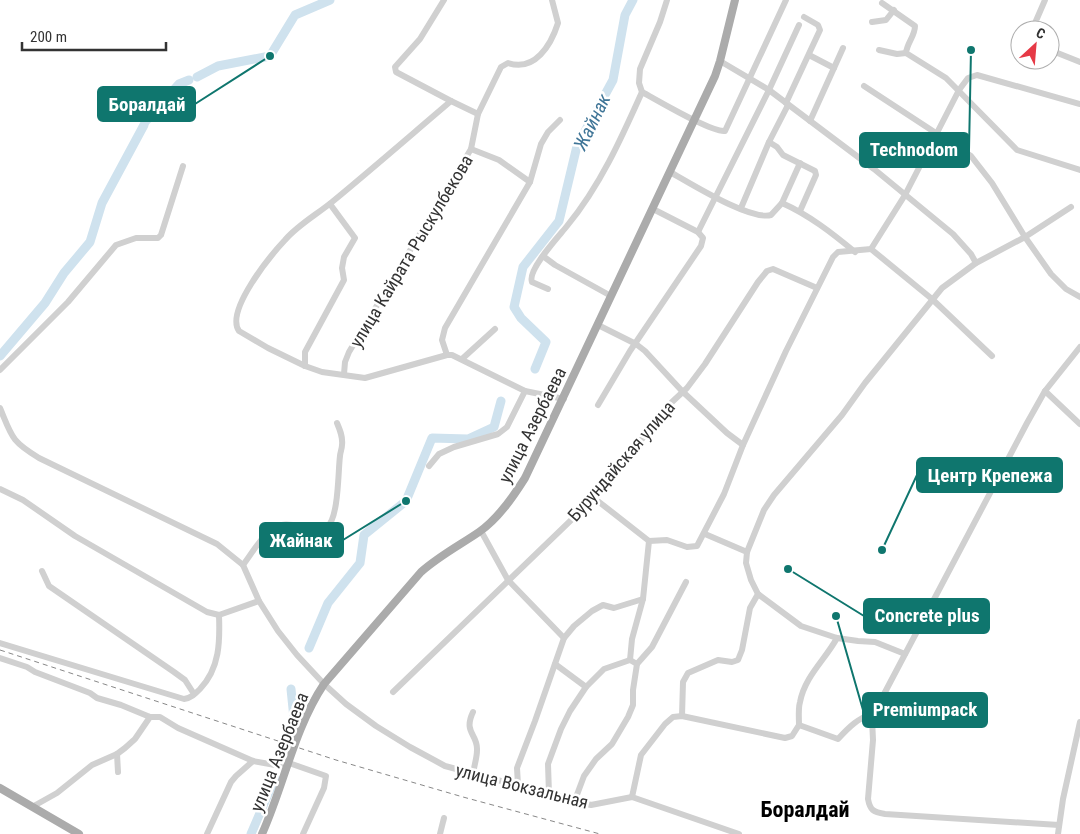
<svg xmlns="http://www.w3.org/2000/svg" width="1080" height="834" font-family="'Roboto Condensed',sans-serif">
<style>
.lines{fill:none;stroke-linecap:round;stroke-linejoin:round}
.river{stroke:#cfe2ee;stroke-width:9}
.minor{stroke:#d0d0d0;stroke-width:6}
.major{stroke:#ababab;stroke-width:8}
.rail{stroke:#888;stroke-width:1;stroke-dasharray:5 4;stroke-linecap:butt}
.labels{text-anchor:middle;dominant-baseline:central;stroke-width:5;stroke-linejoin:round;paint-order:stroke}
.street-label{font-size:18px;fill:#333;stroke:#fff}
.water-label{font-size:19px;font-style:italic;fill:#3f7597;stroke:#fff}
.district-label{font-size:22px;font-weight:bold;fill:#000;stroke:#fff}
.leader{fill:none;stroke:#0f766e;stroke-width:2}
.callout-dot{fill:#0f766e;stroke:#fff;stroke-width:2}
.callout{fill:#0f766e;stroke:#0f766e;stroke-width:2}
.callout-label{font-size:19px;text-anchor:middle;font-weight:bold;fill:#fff}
</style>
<rect width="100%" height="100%" fill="#fff"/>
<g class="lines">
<!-- river -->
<g class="river">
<path d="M197 77 218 66 270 56 295 15 330 0"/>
<path d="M145 122 179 84 189 80"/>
<path d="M0 356 45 303 64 273 90 242 102 203 144 125"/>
<path d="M535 369 546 342 521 318 514 307 523 267 559 221 577 146 613 80 625 15 633 0"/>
<path d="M309 648 328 603 360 563 364 535 406 501 432 438 468 439 494 427 501 401"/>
<path d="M291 689 295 728"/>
<path d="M251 834 275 778"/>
</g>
<!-- minor -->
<g class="minor">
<path d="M444 0 420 39 395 67 396 72 451 101"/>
<path d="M882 3 915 26C915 36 907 43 906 53L946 78 1017 150 1080 170"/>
<path d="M872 22 886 20 894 10"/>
<path d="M1032 30 1045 0"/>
<path d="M879 50 897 54 906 53"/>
<path d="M1050 50 1080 62"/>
<path d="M809 55 834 68"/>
<path d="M720 61 769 90 874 169 953 234 971 254 976 263"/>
<path d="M864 86 971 156 992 183 1025 237 1051 274 1066 289 1080 297"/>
<path d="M642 92C657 100 712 133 725 131L786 0"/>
<path d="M786 103 820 30 818 25 804 17"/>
<path d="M478 114 451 101C411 135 372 169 332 202 316 215 298 225 285 240 270 256 225 311 239 331L268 348 305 366 322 372 365 378 447 355H452L525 391 564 399"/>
<path d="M810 121 843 48"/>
<path d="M769 142 777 147 783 155 815 171 816 175 800 211"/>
<path d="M471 149 499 160 530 182"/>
<path d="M670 172C690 183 750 221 771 215L782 203C809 215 832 233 855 252"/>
<path d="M782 203 800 163"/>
<path d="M741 208 769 142 788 105"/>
<path d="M698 232 769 90 799 25"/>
<path d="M871 249 932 299 992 356"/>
<path d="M543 256 555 265 611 296"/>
<path d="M548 289 532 282C527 270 559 236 567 226 600 186 621 139 642 92L639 83 640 69 660 22 667 0"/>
<path d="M598 325 636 344 645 351 682 391 727 433 743 445"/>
<path d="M447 355 442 340 445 328 530 182 541 144 548 132 560 120"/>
<path d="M462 359 495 329"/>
<path d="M305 366V352L344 280 342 268 344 257 355 238 330 204"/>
<path d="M0 370 68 302 116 245 136 238H158L161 235 183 166"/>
<path d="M344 374 345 362 349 352 471 149 478 114 501 67 508 63C535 72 551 45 558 23L552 0"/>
<path d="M1045 391 1080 424"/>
<path d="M598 405 630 351 701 246 703 238 698 232 653 209"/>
<path d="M0 408C12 437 11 441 39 458L217 544 243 565 259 601 278 631 297 655 324 684 346 704 376 726 410 747 445 766 591 805 632 797 739 834"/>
<path d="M429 466 439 454 454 447 498 434 507 427 525 391"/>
<path d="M0 489 23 500 75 536 207 612 219 615 259 601"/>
<path d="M594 498 649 541 667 540 687 547 697 546 724 494 743 445 786 351 833 257 838 252 871 249 905 195 959 90 968 78 977 75 1080 104"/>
<path d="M481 531 508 580 564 638"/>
<path d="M705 534 747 552"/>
<path d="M243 565C253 552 265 529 282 525 293 522 318 533 327 527 339 518 338 470 340 456 340 453 342 449 342 445 343 437 340 430 337 423"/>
<path d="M42 571 49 586 174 672 185 680 194 694"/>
<path d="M0 643 184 699C191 698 195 694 200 689 220 668 220 641 219 615"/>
<path d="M905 654 875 642 858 641 837 638 801 626 758 594 751 580 746 563 747 552 764 510 774 495 842 415 865 383 942 288 976 263 1025 237 1071 207"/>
<path d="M0 658 27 667 35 672 90 693 97 698 121 705 150 717H160L178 728 253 761 275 765 287 769"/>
<path d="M630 660 632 639 643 599 649 541"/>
<path d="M555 664 586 687"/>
<path d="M637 664 652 647 686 582"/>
<path d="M393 692 594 498 672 402 687 388 705 364 758 282 767 271 773 269 817 288"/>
<path d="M682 716 683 682 688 673 718 660 732 662 738 660 742 650 750 608 758 594"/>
<path d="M799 725C799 718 798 709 800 702 805 676 825 660 837 638"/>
<path d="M117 754 118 772"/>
<path d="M289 763 326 776 324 788 303 834"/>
<path d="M473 774C474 766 477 758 477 750 478 734 463 733 473 712"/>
<path d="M518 785 517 768 535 721 564 638 574 626 592 611 603 605 614 608 643 599"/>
<path d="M549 794 548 764 561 729 570 711 586 687 604 669 630 660 637 664 633 690V705L628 717 612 744 596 759 584 776 575 800"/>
<path d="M632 797 641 755 665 724 673 717 682 716 785 738 792 736 799 725 838 739C849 727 858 718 874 713"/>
<path d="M32 807 57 793 92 765 117 754 125 748 135 739 150 717"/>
<path d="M1059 825 885 814C873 812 870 810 868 799L873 740 872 719 874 713 1027 423 1045 391 1080 347"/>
<path d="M207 834 231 782 236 776 253 761"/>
<path d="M440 834 444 818"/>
<path d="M1058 834 1063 799 1080 722"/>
</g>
<!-- major -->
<g class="major">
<path d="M0 788 79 834"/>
<path d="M262 834C284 785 294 729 324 684L421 572C439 556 460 545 479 532 498 519 513 497 525 478L715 76 720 61 735 0"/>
</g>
<!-- rail -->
<path class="rail" d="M0 650 336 760 463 797 600 834"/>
</g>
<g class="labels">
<!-- street labels -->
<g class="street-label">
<text transform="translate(411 251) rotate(-59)">улица Кайрата Рыскулбекова</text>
<text transform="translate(532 425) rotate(-63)">улица Азербаева</text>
<text transform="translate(621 461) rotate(-49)">Бурундайская улица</text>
<text transform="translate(279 752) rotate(-68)">улица Азербаева</text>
<text transform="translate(522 786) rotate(14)">улица Вокзальная</text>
</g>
<!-- water labels -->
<g class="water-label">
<text transform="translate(592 122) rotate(-64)">Жайнак</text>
</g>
<!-- district labels -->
<g class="district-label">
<text x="805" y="809">Боралдай</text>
</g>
</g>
<!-- callouts -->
<path class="leader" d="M270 56L195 104M971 50L969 150M882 550L917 475M406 501L343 540M788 569L864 616M836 616L863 710"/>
<g class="callout-dot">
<circle cx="270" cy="56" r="5"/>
<circle cx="971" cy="50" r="5"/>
<circle cx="882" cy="550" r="5"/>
<circle cx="406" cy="501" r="5"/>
<circle cx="788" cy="569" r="5"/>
<circle cx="836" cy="616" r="5"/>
</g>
<g class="callout">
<rect x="98" y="87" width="97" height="34" rx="5"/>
<rect x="860" y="133" width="109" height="34" rx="5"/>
<rect x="917" y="458" width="145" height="34" rx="5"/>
<rect x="260" y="523" width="83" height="34" rx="5"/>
<rect x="864" y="599" width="125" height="34" rx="5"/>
<rect x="863" y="693" width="124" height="34" rx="5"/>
</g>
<g class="callout-label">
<text x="147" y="111">Боралдай</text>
<text x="914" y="156">Technodom</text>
<text x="990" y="482">Центр Крепежа</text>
<text x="301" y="547">Жайнак</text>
<text x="927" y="622">Concrete plus</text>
<text x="925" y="716">Premiumpack</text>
</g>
<!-- north arrow -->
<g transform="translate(1035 45) rotate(26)"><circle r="24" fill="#ffffff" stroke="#adadad"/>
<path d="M0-4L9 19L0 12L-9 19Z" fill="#e63946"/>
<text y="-8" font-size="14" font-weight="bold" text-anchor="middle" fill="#333333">С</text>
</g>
<!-- scale -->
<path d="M22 42v8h144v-8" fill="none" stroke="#333333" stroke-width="2.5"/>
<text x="30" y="42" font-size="15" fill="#333333" stroke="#ffffff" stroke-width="4" paint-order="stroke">200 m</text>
</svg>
